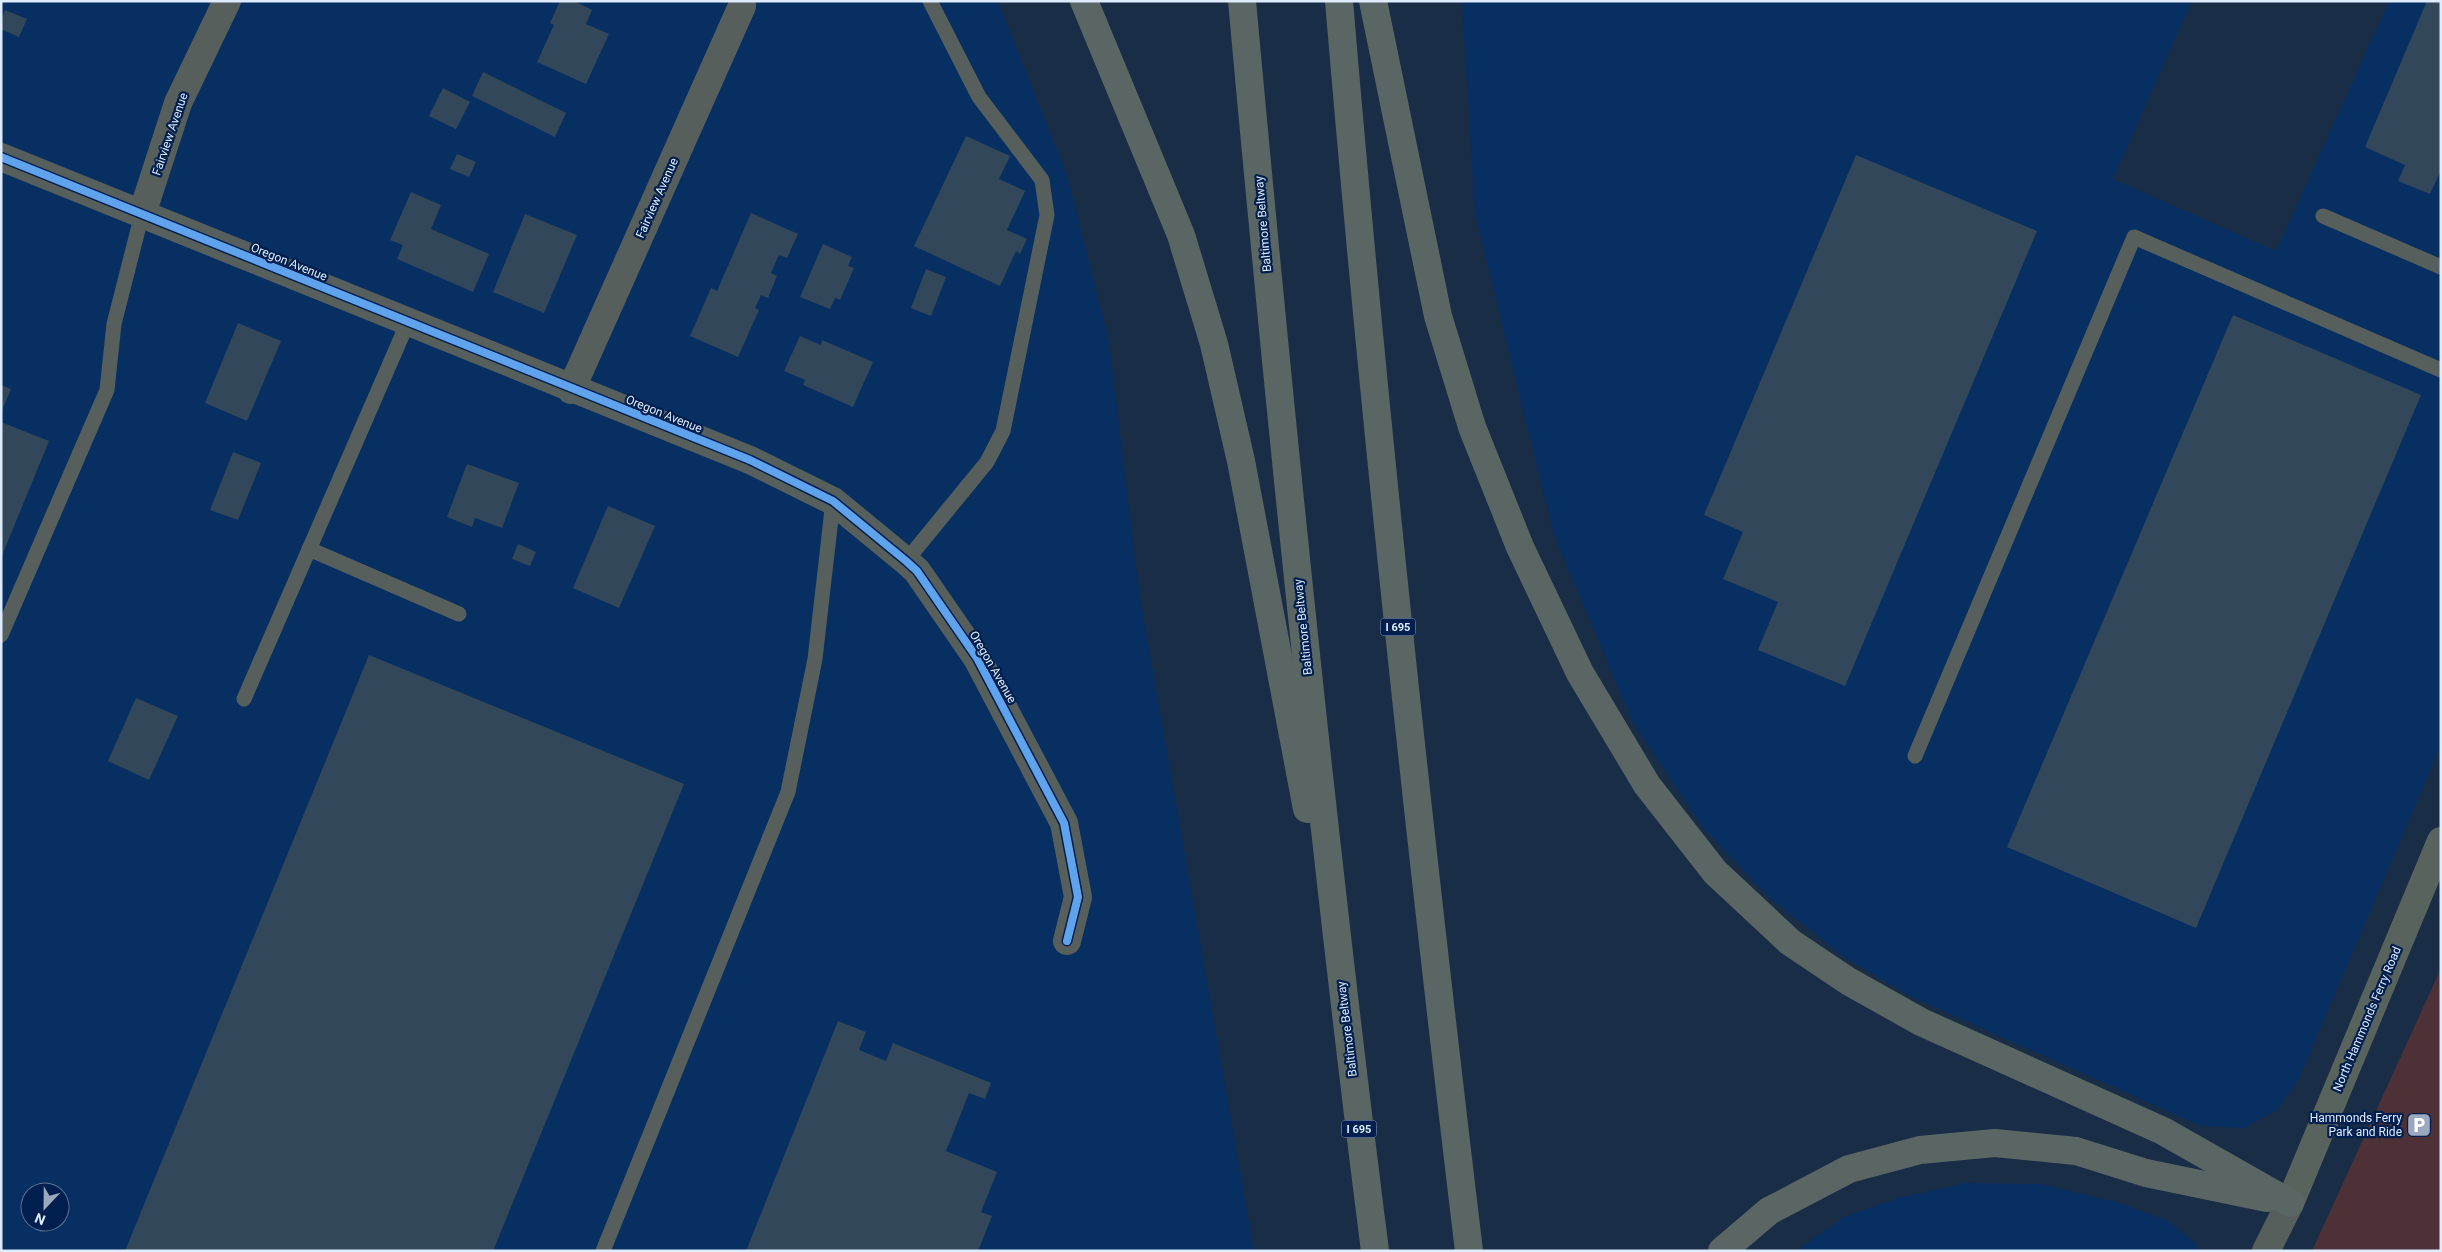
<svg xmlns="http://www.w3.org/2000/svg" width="2442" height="1252" font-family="Roboto,sans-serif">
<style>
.built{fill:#082f61;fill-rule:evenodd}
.green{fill:#4d3136}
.building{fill:#324759}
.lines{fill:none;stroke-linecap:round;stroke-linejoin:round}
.service{stroke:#575f5d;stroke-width:15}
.minor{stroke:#575f5d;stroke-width:28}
.tertiary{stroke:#575f5d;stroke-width:28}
.secondary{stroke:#59635d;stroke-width:28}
.motorway{stroke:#5a6664;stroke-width:28}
.cycleway-casing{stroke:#001f4e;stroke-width:11}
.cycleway{stroke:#60a3ed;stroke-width:8}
.labels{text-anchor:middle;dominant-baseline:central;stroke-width:4.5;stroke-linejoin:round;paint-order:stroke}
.shield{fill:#001f4e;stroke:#9caec9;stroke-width:1}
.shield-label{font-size:11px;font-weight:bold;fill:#dfecfe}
.street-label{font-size:12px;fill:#dfecfe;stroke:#001f4e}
.poi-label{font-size:12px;fill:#dfecfe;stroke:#001f4e;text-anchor:end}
</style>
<rect width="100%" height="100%" fill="#192d46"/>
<!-- built -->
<g class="built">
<path d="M1 1H998L1067 175 1109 341 1139 591 1254 1251H1ZM30 1192H60V1222H30Z"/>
<path d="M1462 1H2192L2113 179 2276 251 2389 1H2441V745L2298 1081 2277 1110 2244 1128 2201 1126 1910 996 1841 955 1769 897 1704 829 1632 721 1554 535 1475 215Z"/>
<path d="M1966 1183 2041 1184 2116 1202 2169 1221 2197 1245 2200 1251H1795L1844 1217 1898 1198Z"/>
</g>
<!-- green -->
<path class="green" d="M2441 967V1251H2312L2438 975Z"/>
<!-- building -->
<g class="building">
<path d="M560 1H574L592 10 586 24 609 34 586 84 537 62 554 25 550 23Z"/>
<path d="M2427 1H2441V170L2430 194 2398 181 2405 165 2365 147Z"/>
<path d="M5 10 27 19 19 37 1 29V19Z"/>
<path d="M483 72 566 113 555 137 472 96Z"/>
<path d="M443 88 470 102 456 129 429 116Z"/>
<path d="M966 136 1010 156 999 179 1025 191 1007 230 1027 239 1020 254 1016 251 1000 286 914 246Z"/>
<path d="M457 154 476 162 469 177 450 169Z"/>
<path d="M1856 155 2037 231 1845 686 1758 650 1778 602 1723 579 1743 532 1704 515Z"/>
<path d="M411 192 441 205 431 229 489 254 473 292 397 259 403 245 390 240Z"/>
<path d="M751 213 798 234 787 258 779 255 771 273 777 276 768 298 761 295 755 308 759 310 738 357 690 336 711 288 717 291Z"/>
<path d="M525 214 577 235 544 313 493 292Z"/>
<path d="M823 244 852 257 848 266 854 268 840 300 835 298 830 309 800 297Z"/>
<path d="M926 269 946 277 931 316 911 308Z"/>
<path d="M2233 315 2421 395 2196 928 2007 847Z"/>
<path d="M238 323 281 341 247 421 205 403Z"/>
<path d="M800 336 821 345 822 340 873 362 853 407 803 385 805 380 784 371Z"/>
<path d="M1 385 11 389 1 413Z"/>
<path d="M1 422 49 441 1 558Z"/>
<path d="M233 452 261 463 238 520 210 510Z"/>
<path d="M467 464 519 483 502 528 475 518 472 527 447 517Z"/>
<path d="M608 506 655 526 619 608 573 588Z"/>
<path d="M518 544 536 552 530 566 512 559Z"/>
<path d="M369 655 684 784 493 1251H125Z"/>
<path d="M136 698 178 716 149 780 108 761Z"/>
<path d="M838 1021 866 1032 859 1050 886 1061 893 1043 991 1083 985 1099 969 1093 946 1151 997 1172 981 1212 992 1216 978 1251H746Z"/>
</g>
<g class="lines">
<!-- service -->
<g class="service">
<path d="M2323 216 2441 267"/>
<path d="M309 549 459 614"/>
<path d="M906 561 987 462 1003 431 1047 215 1042 180 979 97 930 1"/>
<path d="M1 635 107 390 114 324 142 214"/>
<path d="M244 699 408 322"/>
<path d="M1915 756 2134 237 2441 370"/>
<path d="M603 1251 788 792 815 659 833 501"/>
</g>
<!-- minor -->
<g class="minor">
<path d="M1 157 750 460 833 501 906 561 917 571 977 658 1064 823 1078 897 1067 941"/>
<path d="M142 214 178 103 227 1"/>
<path d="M571 390 742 6"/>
</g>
<!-- tertiary -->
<path class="tertiary" d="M2266 1251 2290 1203"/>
<!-- secondary -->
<path class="secondary" d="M2290 1203 2441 841"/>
<!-- motorway -->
<g class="motorway">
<path d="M1084 1 1181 235 1214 344 1241 461 1307 809"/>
<path d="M1242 1C1280 418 1322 835 1375 1251"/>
<path d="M1339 1C1374 419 1419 835 1469 1251"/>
<path d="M1373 1 1438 316 1472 427 1520 547 1580 673 1647 785 1715 872 1790 942 1848 981 1921 1022 2163 1131 2290 1203"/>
<path d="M1722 1251 1769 1211 1849 1169 1920 1150 1995 1143 2076 1151 2146 1173 2267 1198"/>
</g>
<defs>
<path id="cycleway" d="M1 157 750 460 833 501 906 561 917 571 977 658 1064 823 1078 897 1067 941"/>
</defs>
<!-- cycleway casing -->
<use href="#cycleway" class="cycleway-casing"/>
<!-- cycleway -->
<use href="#cycleway" class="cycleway"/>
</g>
<!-- icons -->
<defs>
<symbol id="parking-square" viewBox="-11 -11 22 22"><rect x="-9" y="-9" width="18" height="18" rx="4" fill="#9aa9be" stroke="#001f4e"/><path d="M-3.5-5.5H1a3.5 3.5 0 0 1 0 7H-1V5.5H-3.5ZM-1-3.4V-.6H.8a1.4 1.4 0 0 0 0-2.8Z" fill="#fff"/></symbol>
</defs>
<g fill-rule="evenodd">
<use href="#parking-square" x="2405" y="1111" width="28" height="28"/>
</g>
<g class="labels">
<!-- shield labels -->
<g class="shield">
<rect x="1380.5" y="618.5" width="35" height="17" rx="4"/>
<rect x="1341.5" y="1120.5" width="35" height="17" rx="4"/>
</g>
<g class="shield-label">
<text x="1398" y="627">I 695</text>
<text x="1359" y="1129">I 695</text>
</g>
<!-- street labels -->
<g class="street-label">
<text transform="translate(170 134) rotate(-71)">Fairview Avenue</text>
<text transform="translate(657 198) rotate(-66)">Fairview Avenue</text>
<text transform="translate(1263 224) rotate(-95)">Baltimore Beltway</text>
<text transform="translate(289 262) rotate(22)">Oregon Avenue</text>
<text transform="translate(664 414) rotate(22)">Oregon Avenue</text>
<text transform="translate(1303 627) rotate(-96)">Baltimore Beltway</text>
<text transform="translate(993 667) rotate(60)">Oregon Avenue</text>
<text transform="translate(2367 1019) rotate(-67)">North Hammonds Ferry Road</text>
<text transform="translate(1347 1029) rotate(-97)">Baltimore Beltway</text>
</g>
<!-- poi labels -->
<g class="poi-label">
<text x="2402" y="1118">Hammonds Ferry<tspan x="2402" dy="14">Park and Ride</tspan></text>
</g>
</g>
<!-- border -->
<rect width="2442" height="1252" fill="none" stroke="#dfecfe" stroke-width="5"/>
<!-- north arrow -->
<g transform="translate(45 1207) rotate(202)"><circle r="24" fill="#001f4e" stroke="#597194"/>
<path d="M0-4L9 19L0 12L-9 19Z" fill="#9aa9be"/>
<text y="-8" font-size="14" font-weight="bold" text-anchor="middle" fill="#dfecfe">N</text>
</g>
</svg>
